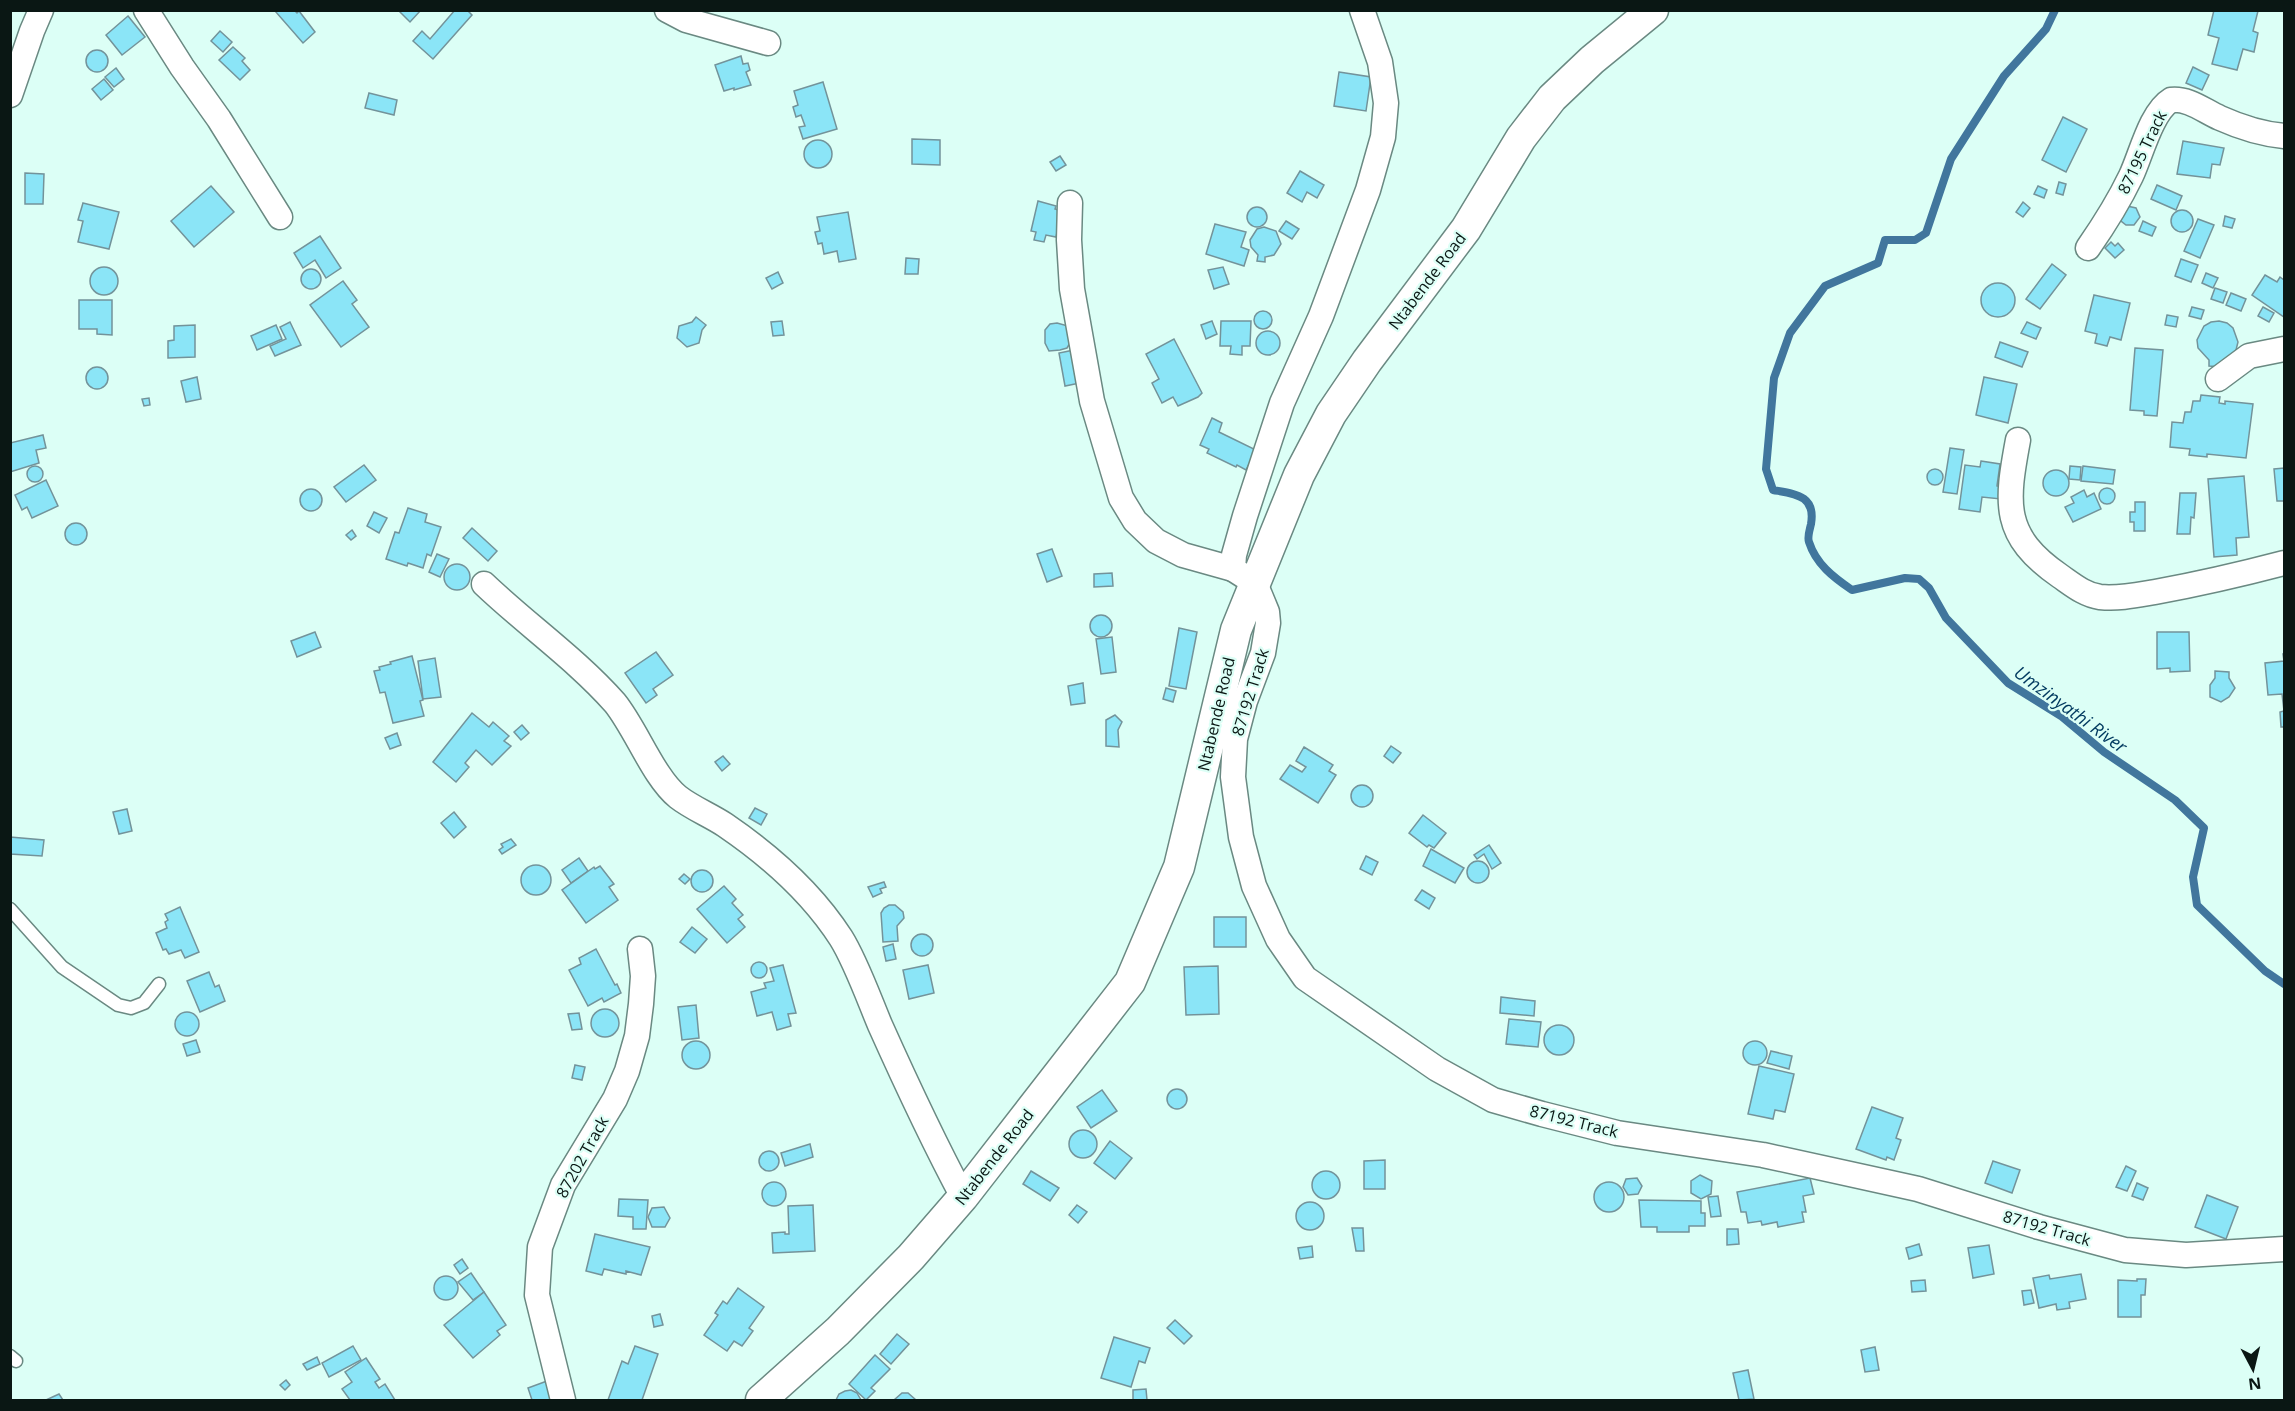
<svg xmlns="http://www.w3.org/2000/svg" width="2295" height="1411" font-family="'Open Sans',sans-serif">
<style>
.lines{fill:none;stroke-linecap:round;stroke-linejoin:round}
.stream{stroke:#41769d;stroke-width:8}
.building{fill:#8be5f7;stroke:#73939a;stroke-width:1.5}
.service-casing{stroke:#6a8982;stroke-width:15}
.minor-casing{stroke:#6a8982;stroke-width:27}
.tertiary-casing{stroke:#6a8982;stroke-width:33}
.service{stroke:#fff;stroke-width:12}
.minor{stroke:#fff;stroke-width:24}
.tertiary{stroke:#fff;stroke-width:30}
.labels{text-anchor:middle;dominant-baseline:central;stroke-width:4.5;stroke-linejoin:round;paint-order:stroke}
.street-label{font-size:16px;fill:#0a1714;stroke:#dcfff6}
.water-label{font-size:18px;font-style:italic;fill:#01395f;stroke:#dcfff6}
</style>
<rect width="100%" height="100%" fill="#dcfff6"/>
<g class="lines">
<!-- stream -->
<path class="stream" d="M2055 10 2046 29 2004 76 1951 159 1926 233 1915 240H1885L1878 263 1825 286 1790 333 1774 378 1766 469 1773 490C1795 494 1816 495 1811 524 1810 529 1807 537 1809 542 1816 564 1833 577 1852 590L1905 578 1919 579 1929 588 1946 618 2008 683 2061 716 2104 752 2175 800 2204 828 2193 877 2197 905 2265 971 2284 984"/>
</g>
<!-- building -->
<g class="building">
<path d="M294 10 297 13 299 11 315 32 303 43 275 11Z"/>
<path d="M398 10H421L410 22Z"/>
<path d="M455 10H467L472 15 433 59 413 41 422 31 430 39Z"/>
<path d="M2214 10 2258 11 2253 31 2258 33 2254 52 2243 49 2237 70 2212 64 2219 38 2208 35Z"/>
<path d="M128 16 145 37 122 55 106 35Z"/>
<path d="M220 31 232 42 223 52 211 41Z"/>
<path d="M233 47 245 58 242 61 250 70 240 80 219 60Z"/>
<circle cx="97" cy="61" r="11"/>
<path d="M741 56 743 64 748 63 750 70 746 72 751 85 734 90V88L724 91 715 65Z"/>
<path d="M2193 67 2209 75 2202 90 2186 83Z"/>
<path d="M116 68 124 79 114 87 105 77Z"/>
<path d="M1339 72 1371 77 1366 111 1334 106Z"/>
<path d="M104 79 113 90 101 100 92 89Z"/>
<path d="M823 82 837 129 803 139 799 127 805 126 801 115 796 117 793 107 798 105 794 91Z"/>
<path d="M369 93 397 100 394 115 365 108Z"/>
<path d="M2063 117 2087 129 2066 172 2042 160Z"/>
<path d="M912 139 940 140V165L912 164Z"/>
<circle cx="818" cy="154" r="14"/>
<path d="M2183 141 2224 148 2220 165 2212 164 2210 178 2177 174Z"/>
<path d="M1060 156 1066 165 1056 171 1050 162Z"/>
<path d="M1300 171 1324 185 1317 198 1307 192 1302 202 1287 193Z"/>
<path d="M25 173 44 174 43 204H25Z"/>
<path d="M2059 182 2066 184 2063 195 2056 193Z"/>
<path d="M2157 185 2182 196 2176 210 2151 199Z"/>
<path d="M211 186 234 212 194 247 171 221Z"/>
<path d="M2038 186 2047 190 2044 198 2034 194Z"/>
<path d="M1038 201 1056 206 1055 209 1062 211 1056 237 1046 235 1044 242 1034 240 1036 232 1031 231Z"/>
<path d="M2023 202 2030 208 2023 217 2016 212Z"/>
<path d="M83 203 119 212 109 249 78 242 83 221 78 220Z"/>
<path d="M2127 206 2136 208 2140 217 2134 225H2126L2121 221 2120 212Z"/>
<circle cx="1257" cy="217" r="10"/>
<circle cx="2182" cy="221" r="11"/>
<path d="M848 212 856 259 839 262 837 251 824 254 822 243 818 244 815 232 820 231 817 217Z"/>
<path d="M2225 216 2235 219 2232 228 2223 226Z"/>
<path d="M2198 219 2214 225 2200 258 2184 251Z"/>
<path d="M1286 221 1299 229 1292 239 1279 231Z"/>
<path d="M2143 221 2156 227 2152 236 2139 231Z"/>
<path d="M1215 224 1246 232 1241 247 1249 250 1244 266 1206 254Z"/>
<path d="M1264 227 1276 231 1281 244 1274 255 1265 257V262L1257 261 1258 255 1251 247 1250 240 1257 229Z"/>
<path d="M320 236 341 268 326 278 315 260 303 268 294 253Z"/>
<path d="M2111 242 2115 246 2118 243 2124 250 2115 258 2105 248Z"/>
<path d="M906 258 919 259 918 274H905Z"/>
<path d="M2181 259 2198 265 2191 282 2175 276Z"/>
<path d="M2052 264 2066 275 2040 309 2026 299Z"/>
<path d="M1223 267 1229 284 1214 289 1208 270Z"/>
<circle cx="104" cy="281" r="14"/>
<circle cx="311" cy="279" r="10"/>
<path d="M778 272 783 283 772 289 766 278Z"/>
<path d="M2206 273 2218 278 2213 288 2202 283Z"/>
<path d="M2265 275 2277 282 2280 277 2284 280V317L2252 295Z"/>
<path d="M343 281 357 300 352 304 369 327 341 347 310 305Z"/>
<circle cx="1998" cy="300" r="17"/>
<path d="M2215 288 2227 292 2223 303 2211 299Z"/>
<path d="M2231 293 2246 299 2241 311 2226 305Z"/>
<path d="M2094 295 2130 303 2121 340 2110 337 2107 346 2095 343 2097 334 2085 331Z"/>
<path d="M79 300H112V335L97 334V329H79Z"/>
<path d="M2192 307 2204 310 2201 319 2189 316Z"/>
<path d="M2263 307 2274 313 2269 322 2258 316Z"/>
<circle cx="1263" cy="320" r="9"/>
<path d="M2167 315 2178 317 2176 327 2165 325Z"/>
<path d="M696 317 706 325 702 330 699 343 687 347 677 338 679 326 692 322Z"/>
<path d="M782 321 784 335 773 336 771 322Z"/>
<path d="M1212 321 1217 334 1206 339 1201 325Z"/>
<path d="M1221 321H1251L1250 346H1242V355L1230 354 1231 346H1220Z"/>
<path d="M2219 321 2227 323 2233 328 2238 342 2236 350 2231 356 2223 360 2222 367 2209 366V360L2198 348 2197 340 2204 326 2211 322Z"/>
<path d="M290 322 301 345 275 356 270 346 286 339 280 327Z"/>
<path d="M2027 322 2041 328 2036 339 2021 333Z"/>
<path d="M1057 323 1068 326 1070 343 1067 348 1060 350 1049 351 1045 343V330L1050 324Z"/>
<path d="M195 325V357L168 358V341L174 340V326Z"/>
<path d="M276 325 282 339 257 350 251 336Z"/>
<circle cx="1268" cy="343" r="12"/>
<path d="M1174 339 1202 393 1198 397 1178 406 1173 397 1162 403 1152 383 1159 379 1146 354Z"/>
<path d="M2000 342 2028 352 2022 367 1995 357Z"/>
<path d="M2135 348 2163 350 2157 416 2144 415V411L2130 410Z"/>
<path d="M1074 350 1080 383 1065 386 1059 353Z"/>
<circle cx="97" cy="378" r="11"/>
<path d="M197 377 201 399 186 402 181 381Z"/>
<path d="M1984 377 2017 384 2008 423 1976 415Z"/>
<path d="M2201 395 2220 397 2219 403 2225 404V401L2253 404 2246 458 2207 454V457L2189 455 2190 449 2170 447 2172 422 2183 423 2185 412H2191L2193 401H2200Z"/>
<path d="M149 398 150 405 144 406 142 399Z"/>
<path d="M1212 418 1222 423 1219 432 1256 450 1246 470 1237 465 1236 467 1207 453 1209 449 1200 445Z"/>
<path d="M43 435 46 448 36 450 39 463 10 472V443Z"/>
<path d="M1950 448 1964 450 1957 494 1943 492Z"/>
<path d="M1981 461 2000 464 1997 486 2003 487 2001 499 1982 497 1980 512 1959 509 1965 465 1980 467Z"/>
<path d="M364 465 376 480 346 502 334 487Z"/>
<circle cx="35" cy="474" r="8"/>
<path d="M2070 466 2081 467 2080 480 2069 479Z"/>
<path d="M2083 466 2115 470 2113 484 2081 481Z"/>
<path d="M2284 468V501H2277L2274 469Z"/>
<circle cx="1935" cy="477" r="8"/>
<circle cx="2056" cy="483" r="13"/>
<path d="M2244 476 2249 537 2236 538 2237 555 2214 557 2208 479Z"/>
<path d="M46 480 58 506 32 518 27 507 22 510 15 495Z"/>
<circle cx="2107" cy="496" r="8"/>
<circle cx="311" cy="500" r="11"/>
<path d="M2084 490 2087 497 2094 493 2101 509 2073 522 2065 507 2074 503 2071 497Z"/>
<path d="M2180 493H2196L2194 518 2191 517 2190 534H2177Z"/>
<path d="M2135 502H2145V531H2134V522H2130V512H2135Z"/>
<path d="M408 508 427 514 425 522 441 527 431 556 427 554 423 568 408 563 407 566 386 559 395 532 399 533Z"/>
<path d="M374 512 387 518 379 533 367 526Z"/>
<circle cx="76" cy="534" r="11"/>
<path d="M472 528 497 551 488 561 463 538Z"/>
<path d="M352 530 356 536 351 540 346 535Z"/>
<path d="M1052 549 1062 576 1047 582 1037 554Z"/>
<path d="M437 554 449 559 440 577 429 572Z"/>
<circle cx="457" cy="577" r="13"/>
<path d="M1112 573 1113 586 1094 587V574Z"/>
<circle cx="1101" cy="626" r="11"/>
<path d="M1179 628 1197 632 1186 689 1169 686Z"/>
<path d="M315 632 321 647 297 657 291 641Z"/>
<path d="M2157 632H2189L2190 671 2170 672V668L2157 669Z"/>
<path d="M1112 637 1116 672 1101 674 1096 639Z"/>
<path d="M656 652 673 675 653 689 657 695 646 703 625 673Z"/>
<path d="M2283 654H2284V727H2281L2280 712 2284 711 2282 694 2268 695 2265 663 2284 661Z"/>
<path d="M412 656 423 700 420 701 424 716 393 723 385 692 380 693 374 671 380 670 379 667 391 664 390 662Z"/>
<path d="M435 658 441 697 423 699 418 661Z"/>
<path d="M2215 671 2229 672V678L2235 688 2229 697 2221 702 2210 697V685L2215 678Z"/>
<path d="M1083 683 1085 703 1071 705 1068 686Z"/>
<path d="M1166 688 1176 691 1173 702 1163 699Z"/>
<path d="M472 713 489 727 493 722 509 736 504 741 511 746 492 765 476 750 465 763 469 767 456 782 433 762Z"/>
<path d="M1115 715 1122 722 1118 730 1119 747 1106 746V720Z"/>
<path d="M522 725 529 733 521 740 514 732Z"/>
<path d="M397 733 401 745 390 749 385 738Z"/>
<path d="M1391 746 1401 753 1393 763 1384 756Z"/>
<path d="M1304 747 1333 765 1329 771 1336 775 1318 803 1280 779 1290 765 1302 772 1306 767 1296 761Z"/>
<path d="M723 756 730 764 722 771 715 762Z"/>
<circle cx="1362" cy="796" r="11"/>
<path d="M755 808 767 814 761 825 749 818Z"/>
<path d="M127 809 132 831 119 834 113 812Z"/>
<path d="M454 812 466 827 454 838 441 823Z"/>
<path d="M1423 815 1446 833 1434 848 1429 845 1427 847 1409 833Z"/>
<path d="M10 837 44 840 42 856 10 854Z"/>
<path d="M511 839 516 845 502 854 499 850 503 847 501 844Z"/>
<path d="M1489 845 1501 863 1492 869 1484 854 1477 859 1474 855Z"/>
<path d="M1431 849 1464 868 1455 883 1423 866Z"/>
<path d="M1366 856 1378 862 1372 875 1360 869Z"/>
<path d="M579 858 588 871 571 883 562 870Z"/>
<circle cx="1478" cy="872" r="11"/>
<circle cx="536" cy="880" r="15"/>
<path d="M600 866 614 884 609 887 618 900 586 923 562 890 594 867 595 869Z"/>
<circle cx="702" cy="881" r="11"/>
<path d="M684 874 690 879 685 884 679 879Z"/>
<path d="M884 882 886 887 880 889 882 893 873 897 868 887Z"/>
<path d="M724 886 736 899 732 903 743 915 738 919 745 927 727 943 697 909Z"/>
<path d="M1422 890 1435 898 1429 909 1415 900Z"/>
<path d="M889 905H895L903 912 904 918 897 926 898 941 883 942 881 913 884 908Z"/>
<path d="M180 907 199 952 185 958 181 950 169 954 166 949 163 950 156 933 167 928 165 922 168 920 165 914Z"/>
<rect x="1214" y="917" width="32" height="30"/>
<path d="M692 927 707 939 695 953 680 942Z"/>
<circle cx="922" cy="945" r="11"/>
<path d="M893 944 896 959 886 961 883 947Z"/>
<path d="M596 949 615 985 617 984 621 993 604 1002 602 998 588 1006 569 970 581 964 579 958Z"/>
<circle cx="759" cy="970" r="8"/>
<path d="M783 965 796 1013 788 1014 791 1026 777 1030 772 1012 757 1016 751 992 766 988 764 983 774 981 770 968Z"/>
<path d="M928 965 934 993 909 999 903 970Z"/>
<path d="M1218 966 1219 1014 1186 1015 1184 967Z"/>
<path d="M209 972 215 987 219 985 225 1001 200 1012 187 981Z"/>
<path d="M1501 997 1535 1001 1534 1016 1500 1013Z"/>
<path d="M696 1005 699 1038 682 1040 678 1007Z"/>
<circle cx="605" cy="1023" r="14"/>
<circle cx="187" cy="1024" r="12"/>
<path d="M579 1013 582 1029 572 1030 568 1014Z"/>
<path d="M1509 1019 1541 1022 1538 1047 1506 1044Z"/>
<circle cx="1559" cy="1040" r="15"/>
<path d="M196 1040 200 1052 187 1056 183 1044Z"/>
<circle cx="1755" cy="1053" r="12"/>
<circle cx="696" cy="1055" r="14"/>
<path d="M1771 1051 1792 1056 1789 1069 1767 1063Z"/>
<path d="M575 1065 585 1067 582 1080 572 1078Z"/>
<path d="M1759 1066 1794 1074 1785 1112 1775 1110 1773 1119 1748 1114Z"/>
<circle cx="1177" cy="1099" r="10"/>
<path d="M1102 1090 1117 1111 1091 1128 1077 1107Z"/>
<path d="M1872 1107 1903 1118 1896 1138 1901 1140 1894 1160 1887 1157 1886 1160 1856 1149Z"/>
<circle cx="1083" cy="1144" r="14"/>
<path d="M1110 1141 1132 1158 1115 1179 1094 1163Z"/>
<path d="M810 1144 813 1157 785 1166 781 1153Z"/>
<circle cx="769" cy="1161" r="10"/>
<path d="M1385 1160V1189H1364V1161Z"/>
<path d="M1993 1161 2020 1170 2012 1193 1985 1183Z"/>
<path d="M2126 1166 2136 1171 2127 1191 2116 1187Z"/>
<circle cx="1326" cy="1185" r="14"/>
<path d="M1031 1171 1059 1188 1050 1201 1023 1184Z"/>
<path d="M1700 1175 1712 1181 1711 1194 1701 1199 1691 1193V1181Z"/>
<path d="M1637 1178 1642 1186 1638 1194 1628 1195 1623 1187 1626 1179Z"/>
<path d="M1810 1178 1814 1194 1803 1196 1806 1212H1802L1804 1222 1778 1227 1777 1222 1762 1225 1761 1221 1748 1223 1746 1212H1741L1737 1192Z"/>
<circle cx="774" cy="1194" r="12"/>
<circle cx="1609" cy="1197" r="15"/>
<path d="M2137 1183 2148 1188 2143 1200 2132 1196Z"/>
<path d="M2207 1195 2238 1207 2226 1239 2195 1227Z"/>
<path d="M1718 1196 1721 1216 1711 1217 1708 1197Z"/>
<path d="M619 1199 648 1200 646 1229H633V1217L618 1216Z"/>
<path d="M1639 1200 1701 1201V1213H1705V1226H1689V1232H1657V1227H1641Z"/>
<circle cx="1310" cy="1216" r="14"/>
<path d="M813 1205 815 1251 773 1253 772 1233 785 1232V1234H789L788 1206Z"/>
<path d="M1077 1205 1087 1212 1078 1223 1069 1215Z"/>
<path d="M664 1207 670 1218 665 1227H652L648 1217 652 1208Z"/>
<path d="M1352 1228H1363L1364 1251H1356Z"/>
<path d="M1727 1229H1738L1739 1244 1727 1245Z"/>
<path d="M595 1234 650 1247 641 1275 626 1271V1274L604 1269 602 1275 586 1271Z"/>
<path d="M1919 1244 1922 1255 1909 1259 1906 1248Z"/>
<path d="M1989 1245 1994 1274 1973 1278 1968 1248Z"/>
<path d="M1312 1246 1313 1257 1300 1259 1298 1248Z"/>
<path d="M462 1259 468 1268 460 1274 454 1265Z"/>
<path d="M471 1273 484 1292 473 1300 458 1282Z"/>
<path d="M2081 1274 2086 1299 2069 1302 2070 1308 2057 1310 2056 1304 2039 1308 2033 1278 2049 1275 2050 1279Z"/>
<circle cx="446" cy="1288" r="12"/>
<path d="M2137 1279H2146L2145 1295H2141V1317H2118V1280L2137 1281Z"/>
<path d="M1925 1280 1926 1291 1912 1292 1911 1281Z"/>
<path d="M738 1288 764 1307 749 1328 753 1331 742 1346 734 1341 727 1351 704 1335 718 1315 715 1313 723 1301 727 1304Z"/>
<path d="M2031 1290 2034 1303 2024 1305 2022 1291Z"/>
<path d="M484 1292 506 1325 497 1331 500 1335 473 1358 444 1325Z"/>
<path d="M660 1314 663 1325 654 1327 652 1316Z"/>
<path d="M1175 1320 1192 1336 1184 1344 1167 1328Z"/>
<path d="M897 1334 909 1344 891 1364 880 1354Z"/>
<path d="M1114 1337 1150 1348 1145 1363 1139 1361 1131 1387 1101 1378Z"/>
<path d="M353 1346 361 1360 329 1377 322 1363Z"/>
<path d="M635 1346 658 1354 642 1400H608L622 1361 628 1364Z"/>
<path d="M1875 1347 1879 1370 1865 1372 1861 1350Z"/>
<path d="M875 1355 890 1369 871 1388 875 1391 866 1400 849 1384Z"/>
<path d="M317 1357 320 1364 307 1370 303 1364Z"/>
<path d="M366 1358 380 1379 375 1382 379 1388 385 1384 395 1400H350L342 1389 352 1382 345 1372Z"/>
<path d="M1748 1370 1754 1399 1739 1400 1733 1373Z"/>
<path d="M286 1380 290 1385 285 1390 280 1385Z"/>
<path d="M547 1381 554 1400H532L528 1388Z"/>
<path d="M1146 1389 1147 1400H1133V1390Z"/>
<path d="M851 1390 857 1393 861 1400H836L839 1394 845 1391Z"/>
<path d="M902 1393H908L916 1400H894Z"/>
<path d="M59 1394 63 1400H46Z"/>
</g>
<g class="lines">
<defs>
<g id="service">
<path d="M10 909 62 967 118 1005 131 1008 144 1003 159 984"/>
<path d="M10 1356 16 1361"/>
</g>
<g id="minor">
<path d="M146 10 182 67 219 119 280 217"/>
<path d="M667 10 686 20 768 43"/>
<path d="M1362 10 1380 62 1386 103 1383 137 1368 190 1321 316 1282 403 1245 516 1234 555 1233 569 1255 583 1267 612 1268 623 1263 653 1245 701 1235 739 1233 777 1241 837 1254 886 1278 939 1305 978 1437 1069 1493 1100 1542 1114 1617 1133 1763 1155 1918 1189 2039 1227 2125 1250 2186 1255 2284 1249"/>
<path d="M10 95 32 31 41 10"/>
<path d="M1070 203 1069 240 1072 289 1092 401 1121 498 1135 521 1156 541 1183 555 1233 569"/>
<path d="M2088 248C2104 225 2119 201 2131 176 2141 155 2151 112 2171 100 2189 98 2204 111 2220 118 2240 127 2262 134 2284 136"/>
<path d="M2218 379 2249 356 2284 349"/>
<path d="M2018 440C2006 504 2002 536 2060 576 2073 585 2085 595 2100 597 2119 599 2137 595 2155 592 2199 584 2242 574 2284 563"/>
<path d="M484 584C527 625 576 659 615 703 636 729 654 778 678 797 692 808 710 815 725 825 769 855 812 893 841 938 856 962 869 999 880 1025 906 1083 933 1141 963 1197"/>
<path d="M563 1400 537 1295 540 1247 563 1185 615 1099 627 1071 637 1036 641 1004 643 976 640 949"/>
</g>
<path id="tertiary" d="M761 1400 838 1331 911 1257 963 1197 1130 982 1179 867 1236 630 1299 475 1331 414 1367 361 1466 229 1521 138 1552 98 1592 60 1653 10"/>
</defs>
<!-- service casing -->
<use href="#service" class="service-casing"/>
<!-- minor casing -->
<use href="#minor" class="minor-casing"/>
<!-- tertiary casing -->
<use href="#tertiary" class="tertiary-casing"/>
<!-- service -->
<use href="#service" class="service"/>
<!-- minor -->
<use href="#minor" class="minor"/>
<!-- tertiary -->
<use href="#tertiary" class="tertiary"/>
</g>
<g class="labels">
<!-- street labels -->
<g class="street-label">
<text transform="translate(2142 152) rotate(-64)">87195 Track</text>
<text transform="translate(1427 281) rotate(-53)">Ntabende Road</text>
<text transform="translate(1250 692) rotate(-73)">87192 Track</text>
<text transform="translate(1216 714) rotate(-77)">Ntabende Road</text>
<text transform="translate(1574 1121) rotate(14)">87192 Track</text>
<text transform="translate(582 1157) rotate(-61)">87202 Track</text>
<text transform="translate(994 1157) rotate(-52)">Ntabende Road</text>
<text transform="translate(2047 1228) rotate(16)">87192 Track</text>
</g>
<!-- water labels -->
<g class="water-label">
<text transform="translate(2071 709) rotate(36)">Umzinyathi River</text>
</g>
</g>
<!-- border -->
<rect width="2295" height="1411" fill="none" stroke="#0a1714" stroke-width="24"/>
<!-- north arrow -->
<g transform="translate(2253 1369) rotate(173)" stroke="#dcfff6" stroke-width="4.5" paint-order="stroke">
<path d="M0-4.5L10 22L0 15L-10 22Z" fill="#0a1714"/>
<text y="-9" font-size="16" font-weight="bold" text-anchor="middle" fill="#0a1714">N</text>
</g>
</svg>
